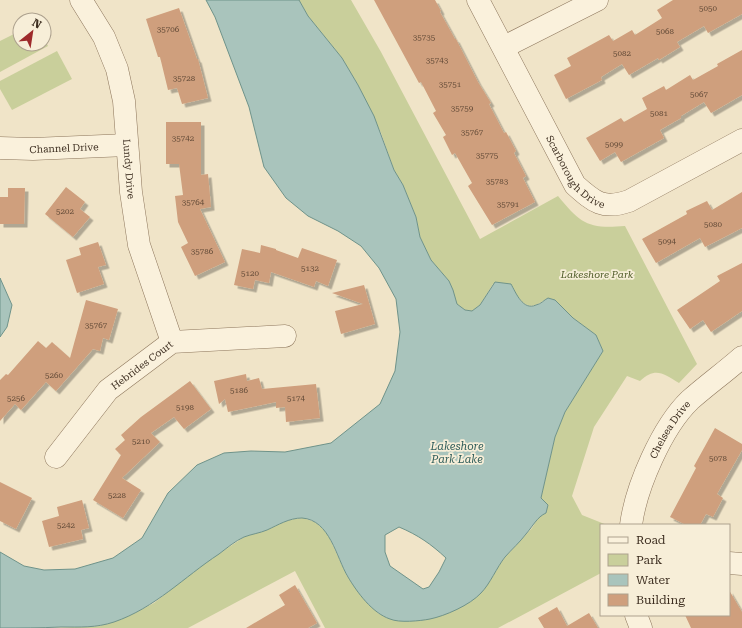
<svg xmlns="http://www.w3.org/2000/svg" width="742" height="628" font-family="'Roboto Serif',serif">
<style>
.green{fill:#c9cf9b}
.water{fill:#a9c4bc;stroke:#6f938a;fill-rule:evenodd}
.building{fill:#cf9f7d;filter:url(#shadow)}
.lines{fill:none;stroke-linecap:round;stroke-linejoin:round}
.minor-casing{stroke:#8d765c;stroke-width:23}
.minor{stroke:#faf1dc;stroke-width:22}
.labels{text-anchor:middle;dominant-baseline:central;stroke-width:3.5;stroke-linejoin:round;paint-order:stroke}
.number-label{font-size:8px;fill:#624a37}
.street-label{font-size:10px;fill:#3d2e20;stroke:#f7eed8}
.park-label{font-size:10px;font-style:italic;fill:#4d5a26;stroke:#f7eed8}
.water-label{font-size:11px;font-style:italic;fill:#2f5d5a;stroke:#f7eed8}
</style>
<defs>
<filter id="shadow"><feDropShadow dx="3.5" dy="3.5" stdDeviation="0" flood-color="#0004"/></filter>
</defs>
<rect width="100%" height="100%" fill="#f0e4c8"/>
<!-- green -->
<g class="green">
<path d="M299 0H351L381 52 480 239 558 196C581 224 588 229 625 226L697 364 679 383C663 373 655 367 640 381L627 376 594 427 572 496 582 515 607 525H601V573L498 628H325L295 571 188 628H49L100 626 131 615 154 603 199 567 244 537 269 529 285 521 294 519 303 518 315 522 322 528 328 535 347 576 359 593 379 614 499 565 507 555 532 528 539 516 546 513 548 505 541 498 555 437 565 412 603 351 596 335 573 318 555 301 548 298C537 304 530 312 519 298L493 284 480 305 472 311 465 310 457 304 449 281 431 260 420 237 416 217 403 185 394 170 381 133 358 85 342 58 308 16Z"/>
<path d="M20 31V44H44V38L48 46 0 72V41Z"/>
<path d="M57 51 72 79 12 110 0 89V81Z"/>
</g>
<!-- water -->
<g class="water">
<path d="M206 0H299L308 16 342 58 358 85 374 116 394 170 403 185 416 217 420 237 431 260 449 281 453 290 457 304 465 310 472 311 480 305 495 282 511 284C516 293 523 311 536 305 541 304 544 300 548 298L555 300 573 318 592 332 596 335 603 351 565 412 555 437 541 498 548 505 546 513C537 517 533 526 526 534 520 542 512 549 505 557 497 567 490 584 481 593 470 605 445 616 430 619 420 621 399 623 390 619 372 613 357 592 348 577 336 557 330 520 302 518 289 518 278 525 267 530 260 533 252 534 244 537 235 541 227 548 219 554 184 577 155 608 114 622 96 628 80 627 61 627 41 628 20 628 0 628V552L24 566 44 570 75 569 113 558 142 538 168 493 197 465 224 453 251 451 285 452 331 443 380 404 395 371 400 332 396 299 379 268 361 246 338 231 308 216 286 198 264 167 249 107 215 17ZM399 527C418 535 431 544 446 558L439 572 429 587 423 589 390 566 385 552V535Z"/>
<path d="M0 278 12 305 7 327 0 337Z"/>
</g>
<!-- building -->
<g class="building">
<path d="M374 0H435L441 11 440 12 455 39H456L478 82 491 103 489 104 504 133 506 132 516 151 514 153 526 176 523 178 535 202 492 225 468 186 472 183 455 153 452 155 443 137 446 135 433 113 436 111 421 82 419 83Z"/>
<path d="M673 0H742V14L708 33 704 26 677 42 680 47 659 60 658 58 629 75 622 64 601 77 602 80 566 99 554 75 571 66 567 58 609 35 613 41 632 30 635 35 662 18 657 10Z"/>
<path d="M179 8 197 59H198L208 98 182 104 177 88 168 90 160 57H158L146 19Z"/>
<path d="M742 50V95L711 113 704 102 681 116V118L660 130 664 138 621 162 615 152 600 161 586 138 621 118 624 122 647 109 642 98 664 86 666 90 690 75 693 80 718 66 717 64Z"/>
<path d="M166 122H201V175L208 174 211 207 200 209 225 262 195 276 181 247 188 243 178 222 175 196 183 195 179 164H166Z"/>
<path d="M66 187 85 202 80 209 90 217 73 237 45 214Z"/>
<path d="M8 188H25L24 224H0V197H8Z"/>
<path d="M742 192V228L705 247 700 238 656 263 642 239 687 214 686 211 707 201 712 210Z"/>
<path d="M98 242 106 265 98 267 104 284 77 293 66 260 81 255 79 248Z"/>
<path d="M261 245 276 249V250L298 258 302 248 337 260 328 286 316 281 314 287 271 272 269 283 255 280 253 289 234 285 242 249 260 253Z"/>
<path d="M742 263V311L711 332 703 320 690 329 677 310 720 281 717 276Z"/>
<path d="M364 285 375 324 341 334 335 311 363 304 332 293Z"/>
<path d="M86 300 118 309 109 340 103 338 100 351 93 349 56 391 46 382 21 410 15 404 0 421V380L6 374 8 375 38 341 46 348 52 342 70 358Z"/>
<path d="M246 374 247 381 259 378 262 389 316 384 320 418 286 422 285 407 276 408V402L228 412 225 399 219 404 214 381Z"/>
<path d="M190 381 211 409 184 429 174 417 151 433 160 442 122 478 141 490 123 518 93 500 121 455 115 449 125 440 121 435 141 417Z"/>
<path d="M715 428 742 444V450L717 494 723 498 713 517 706 514 700 525H686L670 517 696 468 694 466Z"/>
<path d="M0 482 32 498 16 529 0 521Z"/>
<path d="M82 500 89 528 81 530 83 539 49 547 42 521 59 516 57 507Z"/>
<path d="M295 585 317 623 308 628H246L285 605 279 595Z"/>
<path d="M729 590 742 612V628H691L685 615H729Z"/>
<path d="M557 607 567 626 589 613 598 628H544L538 618Z"/>
</g>
<g class="lines">
<defs>
<g id="minor">
<path id="s1" d="M81 0 104 37 117 69 124 101 131 192 139 245 172 342"/>
<path id="s2" d="M478 0 575 185C594 202 603 210 629 201L742 140"/>
<path d="M504 47 597 0"/>
<path id="s3" d="M0 148 33 149 127 145"/>
<path id="s4" d="M56 457 108 390 172 342 285 336"/>
<path id="s5" d="M631 525C636 487 662 427 690 400 707 385 725 372 742 357"/>
<path d="M729 563 742 564"/>
<path d="M636 615 641 628"/>
</g>
</defs>
<!-- minor casing -->
<use href="#minor" class="minor-casing"/>
<!-- minor -->
<use href="#minor" class="minor"/>
</g>
<g class="labels">
<!-- number labels -->
<g class="number-label">
<text x="708" y="8">5050</text>
<text x="168" y="29">35706</text>
<text x="665" y="31">5068</text>
<text x="424" y="37">35735</text>
<text x="622" y="53">5082</text>
<text x="437" y="60">35743</text>
<text x="184" y="78">35728</text>
<text x="450" y="84">35751</text>
<text x="699" y="94">5067</text>
<text x="462" y="108">35759</text>
<text x="659" y="113">5081</text>
<text x="472" y="132">35767</text>
<text x="183" y="138">35742</text>
<text x="614" y="144">5099</text>
<text x="487" y="155">35775</text>
<text x="497" y="181">35783</text>
<text x="193" y="202">35764</text>
<text x="508" y="204">35791</text>
<text x="65" y="211">5202</text>
<text x="713" y="224">5080</text>
<text x="667" y="241">5094</text>
<text x="202" y="251">35786</text>
<text x="310" y="268">5132</text>
<text x="250" y="273">5120</text>
<text x="96" y="325">35767</text>
<text x="54" y="375">5260</text>
<text x="239" y="390">5186</text>
<text x="16" y="398">5256</text>
<text x="296" y="398">5174</text>
<text x="185" y="407">5198</text>
<text x="141" y="441">5210</text>
<text x="718" y="458">5078</text>
<text x="117" y="495">5228</text>
<text x="66" y="525">5242</text>
</g>
<!-- street labels -->
<g class="street-label">
<text stroke="none"><textPath href="#s3" startOffset="64">Channel Drive</textPath></text>
<text stroke="none"><textPath href="#s2" startOffset="199">Scarborough Drive</textPath></text>
<text stroke="none"><textPath href="#s1" startOffset="179">Lundy Drive</textPath></text>
<text stroke="none"><textPath href="#s4" startOffset="127">Hebrides Court</textPath></text>
<text stroke="none"><textPath href="#s5" startOffset="104">Chelsea Drive</textPath></text>
</g>
<!-- park labels -->
<g class="park-label">
<text x="597" y="274">Lakeshore Park</text>
</g>
<!-- water labels -->
<g class="water-label">
<text x="457" y="446">Lakeshore<tspan x="457" dy="13">Park Lake</tspan></text>
</g>
</g>
<!-- legend -->
<rect x="600" y="524" width="130" height="92" fill="#f7eed8" stroke="#ada18e"/>
<rect x="608" y="537" width="20" height="6" fill="#faf1dc" stroke="#ada18e"/>
<text x="636" y="544" font-size="12" fill="#3d2e20">Road</text>
<rect x="608" y="554" width="20" height="12" fill="#c9cf9b" stroke="#ada18e"/>
<text x="636" y="564" font-size="12" fill="#3d2e20">Park</text>
<rect x="608" y="574" width="20" height="12" fill="#a9c4bc" stroke="#ada18e"/>
<text x="636" y="584" font-size="12" fill="#3d2e20">Water</text>
<rect x="608" y="594" width="20" height="12" fill="#cf9f7d" stroke="#ada18e"/>
<text x="636" y="604" font-size="12" fill="#3d2e20">Building</text>
<!-- north arrow -->
<g transform="translate(32 32) rotate(30)"><circle r="19" fill="#f7eed8" stroke="#ada18e"/>
<path d="M0-3L7 15L0 10L-7 15Z" fill="#9e2a2b"/>
<text y="-6" font-size="11" font-weight="bold" text-anchor="middle" fill="#3d2e20">N</text>
</g>
</svg>
